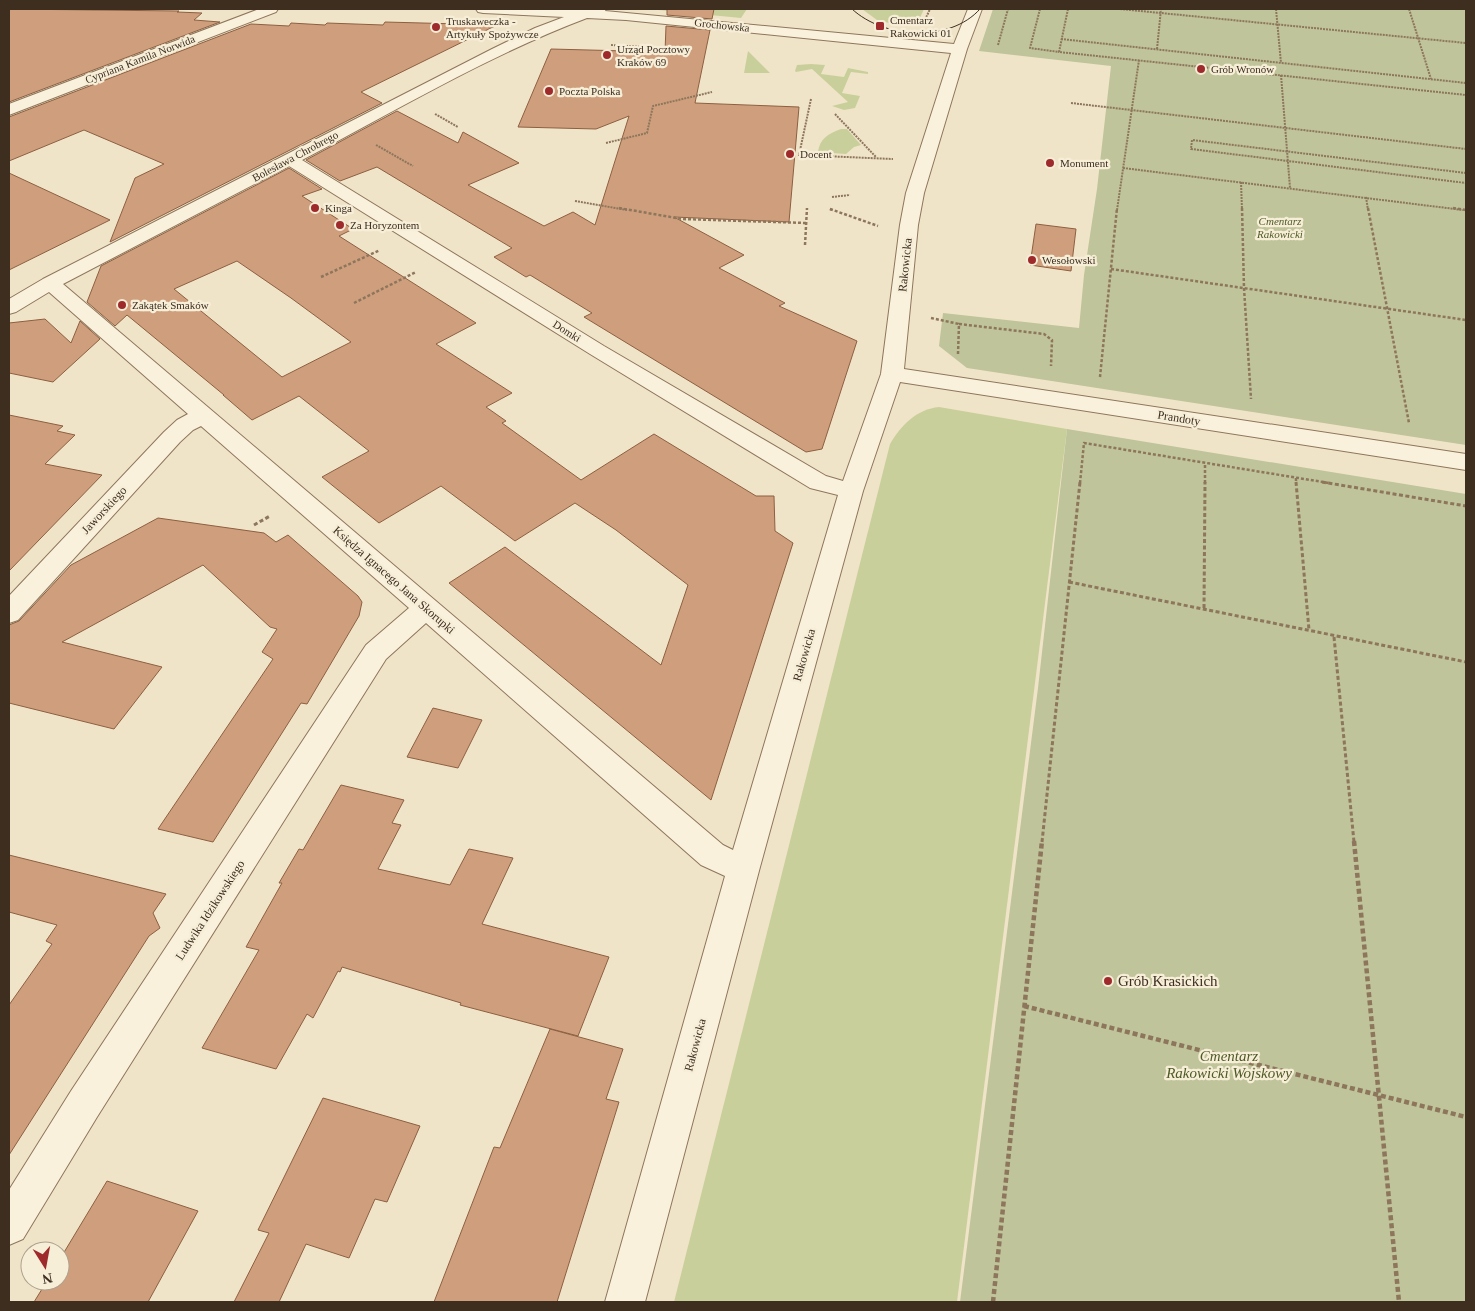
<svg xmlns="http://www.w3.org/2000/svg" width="1475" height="1311" font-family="Georgia,serif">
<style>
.green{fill:#c9cf9b}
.cemetery{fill:#bfc49a}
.building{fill:#cf9f7d;stroke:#8d5f41;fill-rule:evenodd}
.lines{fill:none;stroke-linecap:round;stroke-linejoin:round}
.minor-casing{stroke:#8d765c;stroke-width:2}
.path-far3{stroke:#8d765c;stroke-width:2;stroke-dasharray:2 1;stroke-linecap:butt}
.path-far2{stroke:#8d765c;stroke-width:2.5;stroke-dasharray:3 2;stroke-linecap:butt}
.path-far1{stroke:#8d765c;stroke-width:3;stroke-dasharray:4 2.5;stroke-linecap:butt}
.path{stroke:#8d765c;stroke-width:4.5;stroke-dasharray:5 3;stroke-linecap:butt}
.minor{fill:#faf1dc;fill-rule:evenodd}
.tram{stroke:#3d2e20;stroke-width:1}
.poi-dot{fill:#9e2a2b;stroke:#f7eed8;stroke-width:2}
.labels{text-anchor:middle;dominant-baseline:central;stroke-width:4.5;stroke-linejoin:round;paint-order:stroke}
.far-poi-label{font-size:11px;fill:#3d2e20;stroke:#f7eed8;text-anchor:start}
.far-street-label{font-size:11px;fill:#3d2e20;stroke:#f7eed8}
.far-park-label{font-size:11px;font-style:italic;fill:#4d5a26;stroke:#f7eed8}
.street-label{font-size:12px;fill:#3d2e20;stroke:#f7eed8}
.near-poi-label{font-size:15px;fill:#3d2e20;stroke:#f7eed8;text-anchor:start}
.near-park-label{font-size:15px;font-style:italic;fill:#4d5a26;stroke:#f7eed8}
</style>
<rect width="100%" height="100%" fill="#f0e4c8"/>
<!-- green -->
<g class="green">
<path d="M648 9H747L741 18Z"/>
<path d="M862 9H924L919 20 901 26 877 20Z"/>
<path d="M748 51 770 73H744Z"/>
<path d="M811 64 825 65 821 74 844 77 848 68 868 72V74L851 72 842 93 860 96 855 108 844 110 832 106 848 102 812 69 796 72 795 71 797 65Z"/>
<path d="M841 129H847L861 145 854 147 846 154 818 152C820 138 828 134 841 129Z"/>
<path d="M939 407 1067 429 957 1302H674L890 444C901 425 917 409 939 407Z"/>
</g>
<!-- cemetery -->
<g class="cemetery">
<path d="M993 9H1466V445L967 368 939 346 943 313 1079 328 1084 275 1097 189 1111 66 979 51Z"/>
<path d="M1067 429 1466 494V1302H960L1038 688Z"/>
</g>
<!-- building -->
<g class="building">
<path d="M9 9 179 11 177 12 202 13 194 20 220 22 9 102Z"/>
<path d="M667 9H714L712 19 667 15Z"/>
<path d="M385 22 497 25 361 92 382 103 110 242 135 178 164 164 84 130 9 161V117L251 24 289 26 291 23 325 25 327 23 383 25Z"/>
<path d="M666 26 710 30 695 103 799 107 789 222 674 217 744 255 719 268 785 303 779 306 857 341 822 449 806 452 584 317 592 313 530 275 526 277 494 257 512 248 377 167 340 181 306 160 397 111 458 143 463 132 519 163 468 185 544 226 573 212 595 225 629 116 596 129 518 127 551 49 665 52Z"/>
<path d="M289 168 322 189 302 196 353 229 339 236 476 323 436 344 512 393 486 407 506 421 502 423 581 480 654 434 756 496H774L775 531 793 543 711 800 449 583 505 547 661 665 688 585 616 530 575 503 515 541 441 486 379 523 322 477 369 451 299 396 252 420 223 395H224L127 315 115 326 87 302 101 266ZM237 261 291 298 351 342 282 377 174 289Z"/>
<path d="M9 173 110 220 9 270Z"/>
<path d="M1036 224 1076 229 1071 271 1030 265Z"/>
<path d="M45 319 71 343 80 321 100 339 53 382 9 373V323Z"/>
<path d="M9 415 63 426 57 431 75 435 45 464 102 475 9 571Z"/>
<path d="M158 518 264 533 276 542 288 535 358 596 362 602 359 616 307 704 301 703 213 842 158 829 273 659 262 652 277 629 270 627 203 565 62 642 162 667 114 729 9 703V625L19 621 71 565Z"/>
<path d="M433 708 482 720 458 768 407 757Z"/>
<path d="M341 785 404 800 392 823 401 825 378 869 450 885 469 849 513 858 482 924 609 957 578 1036 460 1005 461 1003 342 967 340 972 338 971 313 1018 307 1014 276 1069 202 1048 259 950 246 947 282 883H279L299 849 303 850Z"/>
<path d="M9 855 166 894 153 913 160 928 149 936 9 1155V1005L52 944 46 941 57 925 9 912Z"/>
<path d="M550 1029 623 1049 606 1099 619 1102 557 1302H434L494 1147 500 1148Z"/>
<path d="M323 1098 420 1126 387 1202 375 1199 349 1258 306 1244 279 1302H234L269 1233 258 1230Z"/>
<path d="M107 1181 198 1211 148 1302H34L47 1281H60V1259Z"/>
</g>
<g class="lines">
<defs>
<g id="minor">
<path d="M259 9H278L276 12 9 115V104Z"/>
<path d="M476 9H606L605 11 954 44 968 9H982L967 49 924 193 918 225 904 369 1466 454V470L900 382 863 491 760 867 645 1302H605L725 876 701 865 426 623 386 659 97 1117 23 1239 9 1245V1190L71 1091 366 645 409 608 201 426 193 430 180 442 18 620 9 623V596L164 432 177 420 188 414 49 292 16 312 9 314V299L43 279 492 49 535 28 564 17 483 13 478 12ZM587 18 626 20 951 53 906 193 900 225 881 374 843 481 826 476 604 346 302 160C395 111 489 55 587 18ZM289 166 590 354 810 488 838 495 733 850 723 845 63 284Z"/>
</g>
</defs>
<!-- minor casing -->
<use href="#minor" class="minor-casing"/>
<!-- path-far3 -->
<g class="path-far3">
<path d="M1040 9 1030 48 1059 52"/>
<path d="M1068 9 1059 52 1466 95"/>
<path d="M1120 9 1466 43"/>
<path d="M1276 9 1281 63"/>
<path d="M1409 9 1431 79"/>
<path d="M925 20 930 9"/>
<path d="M1061 39 1466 83"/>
<path d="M611 45 643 47"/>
<path d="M998 45 1008 9"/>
<path d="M1157 49 1161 9"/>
<path d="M1281 75 1290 188"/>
<path d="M811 99 799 155 893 159"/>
<path d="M1071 103 1466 149"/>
<path d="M435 114 458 127"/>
<path d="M835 114 876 157"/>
<path d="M606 143 647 133 653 106 712 92"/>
<path d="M376 145 413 166"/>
<path d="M1123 168 1463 210"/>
<path d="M1466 173 1192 140 1191 149 1466 183"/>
<path d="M1241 182 1242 210"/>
<path d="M832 197 850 195"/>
<path d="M1366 197 1368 210"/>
<path d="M575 201 627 210"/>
<path d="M830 209 832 210"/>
<path d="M1117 210 1139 60"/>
</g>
<!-- path-far2 -->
<g class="path-far2">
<path d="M619 208 682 219 806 223"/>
<path d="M1242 208 1244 288 1251 399"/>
<path d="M1368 208 1409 423"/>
<path d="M1453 208 1466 210"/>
<path d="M830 209 878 226"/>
<path d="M805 245 807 208"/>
<path d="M1111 269 1466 320"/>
<path d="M321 277 380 250"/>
<path d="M354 303 416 272"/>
<path d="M931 318 959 324"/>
<path d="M958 354 959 324 1044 334 1052 340 1051 366"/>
<path d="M1100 377 1117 208"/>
<path d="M1296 478V483"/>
<path d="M1080 483 1084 443 1329 483"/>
<path d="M1205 483V463"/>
</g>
<!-- path-far1 -->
<g class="path-far1">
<path d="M1296 482 1309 630"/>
<path d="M1322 482 1466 506"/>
<path d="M254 525 270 516"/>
<path d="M1069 582 1466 662"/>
<path d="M1204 608 1205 482"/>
<path d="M1334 637 1354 842"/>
<path d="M1042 842 1080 482"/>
</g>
<!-- path -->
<g class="path">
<path d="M1354 841 1399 1302"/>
<path d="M1024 1006 1466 1117"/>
<path d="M993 1302 1042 841"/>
</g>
<!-- minor -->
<use href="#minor" class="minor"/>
<!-- tram -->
<path class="tram" d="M852 9C884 39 950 43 980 9"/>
</g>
<!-- markers -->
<g class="poi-dot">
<rect x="875" y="21" width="10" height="10" rx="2.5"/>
<circle cx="436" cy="27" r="5"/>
<circle cx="607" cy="55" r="5"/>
<circle cx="1201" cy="69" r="5"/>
<circle cx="549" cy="91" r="5"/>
<circle cx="790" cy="154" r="5"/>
<circle cx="1050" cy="163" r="5"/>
<circle cx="315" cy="208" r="5"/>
<circle cx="340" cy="225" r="5"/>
<circle cx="1032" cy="260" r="5"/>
<circle cx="122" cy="305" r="5"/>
<circle cx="1108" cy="981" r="5"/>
</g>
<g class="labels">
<!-- far-poi labels -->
<g class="far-poi-label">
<text x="890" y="20">Cmentarz<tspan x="890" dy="13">Rakowicki 01</tspan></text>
<text x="446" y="21">Truskaweczka -<tspan x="446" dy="13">Artykuły Spożywcze</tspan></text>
<text x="617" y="49">Urząd Pocztowy<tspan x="617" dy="13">Kraków 69</tspan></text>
<text x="1211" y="69">Grób Wronów</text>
<text x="559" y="91">Poczta Polska</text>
<text x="800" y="154">Docent</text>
<text x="1060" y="163">Monument</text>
<text x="325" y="208">Kinga</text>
<text x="350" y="225">Za Horyzontem</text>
<text x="1042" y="260">Wesołowski</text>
<text x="132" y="305">Zakątek Smaków</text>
</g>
<!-- far-street labels -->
<g class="far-street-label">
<text transform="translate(722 25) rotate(6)">Grochowska</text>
<text transform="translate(140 59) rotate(-21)">Cypriana Kamila Norwida</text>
<text transform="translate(295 156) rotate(-28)">Bolesława Chrobrego</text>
<text transform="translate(567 331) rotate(32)">Domki</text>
</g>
<!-- far-park labels -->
<g class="far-park-label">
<text x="1280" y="221">Cmentarz<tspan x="1280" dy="13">Rakowicki</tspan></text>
</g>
<!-- street labels -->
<g class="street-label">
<text transform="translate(905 265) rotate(-84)">Rakowicka</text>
<text transform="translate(1179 418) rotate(9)">Prandoty</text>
<text transform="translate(104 510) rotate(-47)">Jaworskiego</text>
<text transform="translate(394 580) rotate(41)">Księdza Ignacego Jana Skorupki</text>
<text transform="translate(804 655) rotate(-74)">Rakowicka</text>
<text transform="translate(210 910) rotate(-57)">Ludwika Idzikowskiego</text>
<text transform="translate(695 1045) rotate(-75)">Rakowicka</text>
</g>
<!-- near-poi labels -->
<g class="near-poi-label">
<text x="1118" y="981">Grób Krasickich</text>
</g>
<!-- near-park labels -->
<g class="near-park-label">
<text x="1229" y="1056">Cmentarz<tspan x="1229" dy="17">Rakowicki Wojskowy</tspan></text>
</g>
</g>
<!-- border -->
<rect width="1475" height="1311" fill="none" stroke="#3d2e20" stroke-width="20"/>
<!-- north arrow -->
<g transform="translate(45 1266) rotate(169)"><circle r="24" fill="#f7eed8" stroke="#ada18e"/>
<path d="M0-4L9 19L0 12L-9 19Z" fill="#9e2a2b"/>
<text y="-8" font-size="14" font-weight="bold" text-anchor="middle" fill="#3d2e20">N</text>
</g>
</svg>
